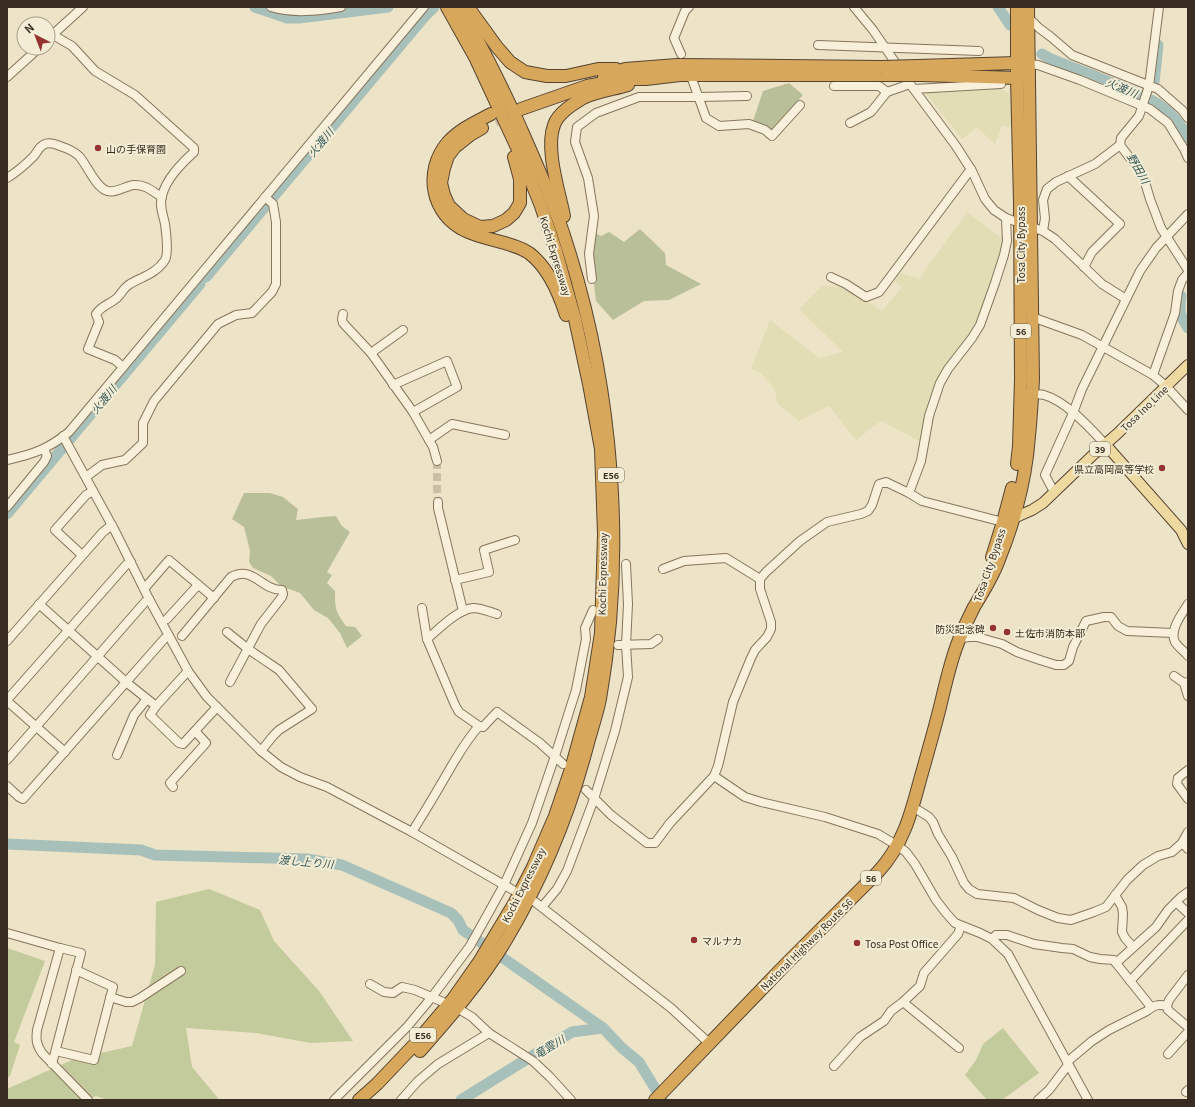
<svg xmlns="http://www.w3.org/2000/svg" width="1195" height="1107" font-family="Georgia,'Noto Sans JP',serif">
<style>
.farmland{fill:#e2ddb4}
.green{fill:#c3ca9b}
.cemetery{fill:#b9c099}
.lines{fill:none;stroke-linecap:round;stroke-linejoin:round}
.river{stroke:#a8c0ba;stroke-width:11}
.minor-tunnel{stroke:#c9bfa6;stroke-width:8;stroke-dasharray:8 4;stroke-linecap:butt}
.highway-tunnel{stroke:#c9bfa6;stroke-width:12;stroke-dasharray:12 6;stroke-linecap:butt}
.minor-casing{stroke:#87755d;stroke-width:10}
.major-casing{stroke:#564331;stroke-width:12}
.highway-casing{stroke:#564331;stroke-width:14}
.minor{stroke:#f8f0da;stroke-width:8}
.major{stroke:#eed9a1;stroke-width:10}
.highway{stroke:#d7a75c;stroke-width:12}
.highway-bridge-casing{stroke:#564331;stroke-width:14;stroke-linecap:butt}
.highway-bridge{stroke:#d7a75c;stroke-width:12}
.poi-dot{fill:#94332f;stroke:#f4edd6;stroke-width:1.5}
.labels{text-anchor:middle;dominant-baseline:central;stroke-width:4;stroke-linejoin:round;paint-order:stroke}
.shield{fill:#f4edd6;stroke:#706757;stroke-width:1}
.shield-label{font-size:9px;font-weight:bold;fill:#382d20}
.poi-label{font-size:10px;fill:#382d20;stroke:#f4edd6;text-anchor:start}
.street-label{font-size:10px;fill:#382d20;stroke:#f4edd6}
.water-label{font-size:11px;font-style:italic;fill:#305757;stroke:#f4edd6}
</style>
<rect width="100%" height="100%" fill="#ede3c7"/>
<!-- farmland -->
<g class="farmland">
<path d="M995 85 1010 94 1012 127 1002 126 995 144 977 127 962 139 924 91Z"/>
<path d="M967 212 1003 239 994 273 974 328 939 377 927 409 921 442 881 421 856 440 829 406 799 421 778 404 774 388 761 373 751 369 770 320 819 358 843 352 799 309 822 286 844 287 882 311 902 287 894 281 900 273 919 279Z"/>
</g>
<!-- green -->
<g class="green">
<path d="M209 889 260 910 274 941 319 991 353 1041 311 1043 256 1033 186 1028 192 1067 218 1098 217 1100H108L96 1096 88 1100H7V1089L74 1059 132 1046 155 965 156 902Z"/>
<path d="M7 948 45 961 14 1042 20 1045 10 1076 7 1078Z"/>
<path d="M1003 1028 1039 1073 1002 1100H987L965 1075 976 1060 983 1044Z"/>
</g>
<!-- cemetery -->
<g class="cemetery">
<path d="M789 83 803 95 771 132 753 121 763 91Z"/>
<path d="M640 229 665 253 666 265 701 284 669 300 644 301 613 320 596 301 592 267 594 232 601 236 609 232 624 242Z"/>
<path d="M244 493H270L283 497 298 509 296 520 323 517 336 516 342 526 350 532 327 572 332 575 327 583 335 591C335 608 335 611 346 626L355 627 362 636 347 648 340 633 328 618 314 610 300 593 281 586 271 576 253 568 249 562 250 551 244 527 232 519Z"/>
</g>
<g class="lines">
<!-- river -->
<g class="river">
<path d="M255 7 287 18H299L388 7"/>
<path d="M998 7 1010 25"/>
<path d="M1042 54 1049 58C1068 66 1087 73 1107 81 1140 94 1171 103 1188 138"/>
<path d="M1154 82 1158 45"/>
<path d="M206 277 425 16 434 7"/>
<path d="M1181 296C1179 312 1179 314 1188 328"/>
<path d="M7 514 200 284"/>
<path d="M7 844 141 850 155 855 307 859 342 865 451 913 458 920 463 930 603 1028 622 1048 639 1062 662 1100"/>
<path d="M461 1100 514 1067 572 1032 603 1028"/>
</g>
<!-- minor-tunnel -->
<path class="minor-tunnel" d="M437 461V487L438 502"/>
<!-- highway-tunnel -->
<path class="highway-tunnel" d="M495 121 512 113"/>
<defs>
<g id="minor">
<path d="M271 7C294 14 317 11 341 7"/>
<path d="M854 7 873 30 910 84 956 146 972 171 985 199 994 210 1006 218 1043 231 1055 239 1102 284 1126 299"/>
<path d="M1159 7 1149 86 1139 116 1121 138 1120 145 1136 166 1144 179 1150 199 1161 228 1188 270"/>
<path d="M1028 17 1039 28 1051 37 1072 55 1158 89 1182 110 1188 118"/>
<path d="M53 35 72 46 95 71 135 95 194 148V152C181 164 166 179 162 196 159 206 163 214 165 224 166 232 169 253 165 260 157 273 142 277 130 284 124 287 122 293 117 298 110 304 101 306 96 314L99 322 88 349 115 360 123 367"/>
<path d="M48 39 83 7"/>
<path d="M818 45 979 51"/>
<path d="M681 54 674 38 685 11 689 7"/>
<path d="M1029 64 1038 65 1080 80 1150 109 1168 123 1184 149 1188 158"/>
<path d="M7 77 39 48"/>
<path d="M692 79 706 118 719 126 749 124 765 130 772 136 800 105"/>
<path d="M834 86H879L887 92 910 84"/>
<path d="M914 89 1001 84"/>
<path d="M850 123 871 112 887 92"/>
<path d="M1068 176 1120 224 1092 252 1084 267"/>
<path d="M7 178C17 172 25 165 33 157 37 153 38 148 43 145 47 142 55 144 60 146 66 148 75 152 79 156 87 165 94 184 105 190 113 195 125 186 134 185 145 184 153 192 162 197"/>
<path d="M1043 231 1045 218 1043 200 1047 189 1056 182 1095 164 1120 145"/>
<path d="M831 277 846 284 866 297 879 292 971 169"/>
<path d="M592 279 589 254 594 216 588 178 575 142 577 127 596 113 639 97H698L747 96"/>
<path d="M343 314 342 319 343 323 371 353 413 412 433 447 437 461"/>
<path d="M1032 317 1082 335 1153 375 1166 386 1188 410"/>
<path d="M371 353 403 330"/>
<path d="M1153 375 1175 313 1178 291 1182 280 1188 273"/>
<path d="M393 385 447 361 457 387 413 412"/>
<path d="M1028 394C1033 394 1039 394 1044 395 1066 401 1090 428 1105 444"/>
<path d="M63 436 115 531 149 599 188 671 207 697 261 751 281 767 300 777 327 787 412 832 513 890"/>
<path d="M429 440 452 424 505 435"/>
<path d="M7 460C34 454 48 449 69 432L424 7"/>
<path d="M86 477 102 465 125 460 143 443V423L154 401 218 324 236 315 252 313 272 292 276 284V222L273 204 265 197"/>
<path d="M1054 492 1045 475 1073 413 1082 389 1140 271 1156 248 1188 214"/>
<path d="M909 493 921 461 929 416 940 383 948 369 972 338 980 325 995 283 1004 255 1007 241 1006 218"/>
<path d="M438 502V508L463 611"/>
<path d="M7 507 44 462 47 456 44 449"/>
<path d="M82 555 55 530 86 495 93 491"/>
<path d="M663 569 684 561 726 558 760 579"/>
<path d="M455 580 489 572 484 550 515 540"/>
<path d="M144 589 169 560 214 598"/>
<path d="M39 604 126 682 156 706"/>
<path d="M1188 604C1182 614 1169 630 1175 642 1178 647 1184 651 1188 656"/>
<path d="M422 608 427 639 455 705 459 712 479 726"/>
<path d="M167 619 198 585"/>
<path d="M227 632 248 649 279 670 312 709 279 730 273 736 261 751"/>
<path d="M182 636 231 577C253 565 261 590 282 590L283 594 282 597 261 624 230 682"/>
<path d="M960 638 970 637H977L1002 644 1017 652 1040 660 1056 665H1064L1069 661 1073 647 1086 621 1104 617H1111L1118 626 1127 631 1173 633"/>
<path d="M427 639C439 629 457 610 473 608 481 608 490 612 497 614"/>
<path d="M7 641 103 532 112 525"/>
<path d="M618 645 651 644 658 639"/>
<path d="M188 671 156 706 150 715 179 743 183 744 217 707"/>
<path d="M1174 676 1184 683 1188 682"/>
<path d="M1184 683 1188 696"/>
<path d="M7 700 126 565 131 562"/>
<path d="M7 701 65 752"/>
<path d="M117 755 134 715 147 699"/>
<path d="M7 760 145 602 149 599"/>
<path d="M1188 770 1178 778 1177 784 1188 799"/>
<path d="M714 776 745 797 761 802 825 817 878 834 898 846 906 852 915 864 936 900 946 913 955 923 980 933 992 939 1008 954 1088 1100"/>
<path d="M7 786 19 797 23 799 165 638 169 636"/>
<path d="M173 787 170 783 206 743 195 731"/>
<path d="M586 790 611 815 647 843H655L670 823 714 776 718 766 733 702 751 658 755 650 767 637 771 629V622L760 589V579L766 572 800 541 827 522 861 514 868 511 872 505 879 484 886 482 909 493 922 501 1003 522"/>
<path d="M913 807 929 817 933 822 938 834 952 857 964 883 969 889 977 894 1014 898 1038 910 1058 918 1071 920 1094 912 1106 907 1127 880 1143 865 1158 856 1172 852 1182 843 1188 832"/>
<path d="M412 832C422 816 432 800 441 784 453 764 463 744 479 726L483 727 497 712 540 743 563 764"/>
<path d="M1182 843 1188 849"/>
<path d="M1115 895 1122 907 1123 914 1122 932 1125 938 1133 947"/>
<path d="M535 902 671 1008 709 1043"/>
<path d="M1176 902 1188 913"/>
<path d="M542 907 557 889 567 871 594 799 615 731 628 677 626 645 628 604 626 564"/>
<path d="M7 933 60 948 37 1030C36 1039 36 1044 42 1053L88 1100"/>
<path d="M992 939 996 935H1007L1034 944 1062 948 1073 949 1090 957 1100 959 1114 960 1116 963"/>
<path d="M1130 981 1188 920"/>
<path d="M370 984 384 992 393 993 402 987 415 990 443 1002"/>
<path d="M110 997 126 1002H132L140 998 181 971"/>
<path d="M903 1002 959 1048"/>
<path d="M1167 1006 1169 1000 1188 975"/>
<path d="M1167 1006 1168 1010 1188 1027"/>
<path d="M1151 1007 1116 963 1156 927 1168 910 1181 897 1188 892"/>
<path d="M462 1011 472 1017 489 1033 533 1061 550 1077 571 1100"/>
<path d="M56 1051 94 1060 113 987 76 970"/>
<path d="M1168 1054 1188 1032"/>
<path d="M1067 1062 1092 1041 1109 1030 1147 1011C1154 1005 1158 1004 1167 1006"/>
<path d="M52 1064 81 953 60 948"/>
<path d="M834 1066 860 1037 884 1021 891 1011 903 1002 920 986 924 973 958 934 961 926"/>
<path d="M1186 1092 1188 1090"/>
<path d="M334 1100 407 1027 432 997 470 946 504 885 532 823 555 756 576 690 586 639 585 628 593 610"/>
<path d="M401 1100 418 1081 438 1064 489 1033"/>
<path d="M1038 1100 1049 1090 1068 1065"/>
</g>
<g id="major">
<path d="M1105 444 1181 530 1188 544"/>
<path d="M1009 520 1032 510 1043 503 1094 454 1117 434 1188 365"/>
</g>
<g id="highway">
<path d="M468 7 497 47 510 62 525 72 547 76H566L598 69H616"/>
<path d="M1017 7V78L1020 203 1021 379 1019 446 1017 464"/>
<path d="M917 66 1016 63 1029 69 1017 78 921 75"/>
<path d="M604 77 625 69 677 65 881 67"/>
<path d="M521 109 587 86 625 79H646L680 75H887"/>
<path d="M491 114C476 122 460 129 448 142 423 171 431 215 466 231 484 240 513 242 529 253 548 267 559 293 566 315"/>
<path d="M482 128 470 135 455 147 448 156 444 168 441 183 444 195 449 206 463 219 480 227 493 226 506 220 514 213 520 203V179L514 157"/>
<path d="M564 216C559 191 545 149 554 125 558 113 573 104 583 98 595 92 615 89 628 85"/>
<path d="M992 557 1003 522 1012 488"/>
<path d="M420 1051C451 1016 482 980 506 940 543 878 570 812 588 743 592 728 597 714 600 699 626 552 613 390 568 248 555 205 536 163 518 122 500 83 481 44 459 7"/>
<path d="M359 1100 377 1084 414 1045 453 999 479 962 515 902 533 867 555 816 571 769 591 697 601 633 604 534 601 449 589 384 575 319 556 251 541 206 520 154 475 57 447 7"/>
<path d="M655 1100 786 964 878 872C903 845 911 814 920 780 927 755 934 731 940 707 944 690 948 673 953 657 958 640 966 623 974 607 983 592 992 578 998 562 1014 523 1026 478 1029 436 1031 417 1032 398 1033 379L1028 7"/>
</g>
</defs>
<!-- minor casing -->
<use href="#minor" class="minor-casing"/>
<!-- major casing -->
<use href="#major" class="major-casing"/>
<!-- highway casing -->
<use href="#highway" class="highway-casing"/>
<!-- minor -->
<use href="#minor" class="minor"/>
<!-- major -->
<use href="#major" class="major"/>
<!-- highway -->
<use href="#highway" class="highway"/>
<defs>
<g id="highway-bridge">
<path d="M881 67 917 66"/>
<path d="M887 75H921"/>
</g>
</defs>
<!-- highway-bridge casing -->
<use href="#highway-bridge" class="highway-bridge-casing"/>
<!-- highway-bridge -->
<use href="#highway-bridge" class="highway-bridge"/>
</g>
<!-- markers -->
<g class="poi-dot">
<circle cx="98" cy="148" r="4"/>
<circle cx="1162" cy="468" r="4"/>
<circle cx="993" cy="628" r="4"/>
<circle cx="1007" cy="632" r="4"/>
<circle cx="694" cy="940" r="4"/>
<circle cx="857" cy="943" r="4"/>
</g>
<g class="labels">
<!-- shield labels -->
<g class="shield">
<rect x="1011" y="324" width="20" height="14" rx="3"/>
<rect x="1090" y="442" width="20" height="14" rx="3"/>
<rect x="598" y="468" width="26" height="14" rx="3"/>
<rect x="861" y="871" width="20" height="14" rx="3"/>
<rect x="410" y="1028" width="26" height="14" rx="3"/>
</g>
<g class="shield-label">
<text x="1021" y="331">56</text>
<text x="1100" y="449">39</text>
<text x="611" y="475">E56</text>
<text x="871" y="878">56</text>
<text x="423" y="1035">E56</text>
</g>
<!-- poi labels -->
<g class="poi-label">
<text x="106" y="148">山の手保育園</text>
<text x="1154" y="468" text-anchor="end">県立高岡高等学校</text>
<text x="985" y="628" text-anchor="end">防災記念碑</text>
<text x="1015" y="632">土佐市消防本部</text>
<text x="702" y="940">マルナカ</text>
<text x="865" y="943">Tosa Post Office</text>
</g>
<!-- street labels -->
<g class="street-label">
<text transform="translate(1020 245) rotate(-90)">Tosa City Bypass</text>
<text transform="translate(556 256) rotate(73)">Kochi Expressway</text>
<text transform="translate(1144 408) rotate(-44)">Tosa Ino Line</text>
<text transform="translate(989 565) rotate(-71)">Tosa City Bypass</text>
<text transform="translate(602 574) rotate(-89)">Kochi Expressway</text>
<text transform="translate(523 885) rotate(-63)">Kochi Expressway</text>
<text transform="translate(806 944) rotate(-45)">National Highway Route 56</text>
</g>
<!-- water labels -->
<g class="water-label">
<text transform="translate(1122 87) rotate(22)">火渡川</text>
<text transform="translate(320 142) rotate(-50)">火渡川</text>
<text transform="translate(1139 168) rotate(60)">野田川</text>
<text transform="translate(103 399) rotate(-50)">火渡川</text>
<text transform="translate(306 861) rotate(5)">渡し上り川</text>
<text transform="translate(549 1046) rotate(-31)">竜雲川</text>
</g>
</g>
<!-- border -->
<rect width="1195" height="1107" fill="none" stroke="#382d20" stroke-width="16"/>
<!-- north arrow -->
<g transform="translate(36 36) rotate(318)"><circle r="19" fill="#f4edd6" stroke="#a9a08d"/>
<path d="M0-3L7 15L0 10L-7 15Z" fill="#94332f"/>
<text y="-6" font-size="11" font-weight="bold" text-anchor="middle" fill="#382d20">N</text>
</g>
</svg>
